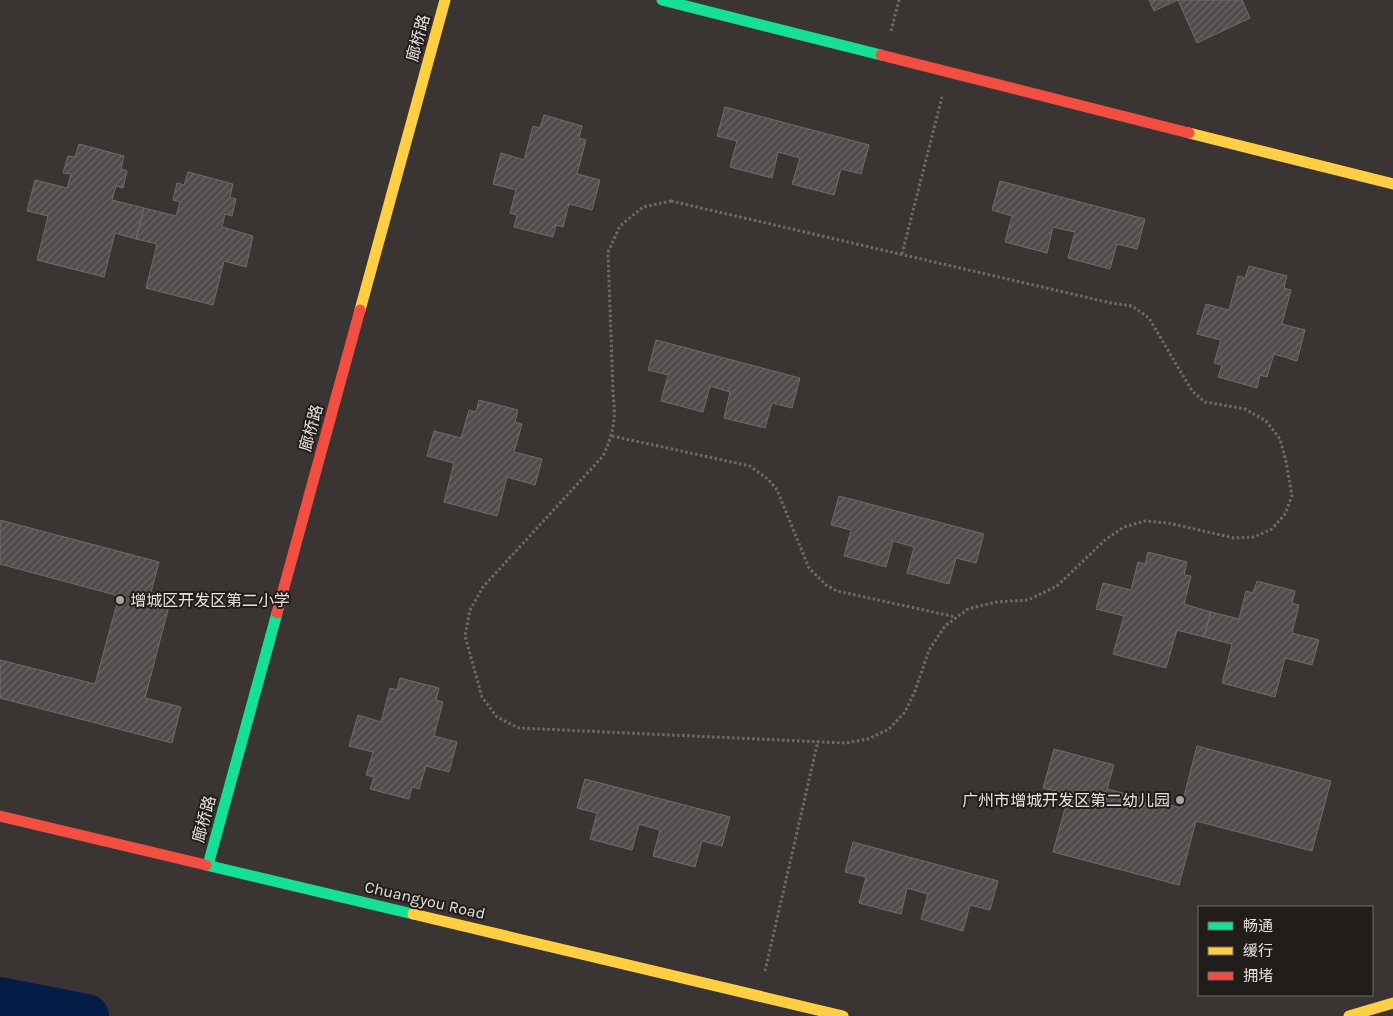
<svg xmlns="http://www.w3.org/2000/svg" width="1393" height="1016" font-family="Karla,'Noto Sans SC',sans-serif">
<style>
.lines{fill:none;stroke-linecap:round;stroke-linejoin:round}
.river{stroke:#051d46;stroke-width:44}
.building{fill:url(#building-hatch);stroke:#706c6a}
.path{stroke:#6c6b6b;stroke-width:3;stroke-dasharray:2.5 2.5;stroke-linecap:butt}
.fast{stroke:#16e098;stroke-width:11}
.slow{stroke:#ffcf43;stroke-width:11}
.jam{stroke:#f24e42;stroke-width:11}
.poi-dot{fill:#aaa5a2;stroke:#211d1b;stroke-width:2}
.labels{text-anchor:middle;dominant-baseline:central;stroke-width:4;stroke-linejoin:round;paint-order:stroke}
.street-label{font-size:16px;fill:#e7e1de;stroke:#211d1b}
.poi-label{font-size:16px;fill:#e7e1de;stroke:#211d1b;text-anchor:start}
</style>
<defs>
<pattern id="building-hatch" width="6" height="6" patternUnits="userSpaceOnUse" patternTransform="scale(1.25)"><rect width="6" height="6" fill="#504c4b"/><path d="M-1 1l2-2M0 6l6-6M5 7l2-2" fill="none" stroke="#696664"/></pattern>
</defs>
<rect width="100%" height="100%" fill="#3a3533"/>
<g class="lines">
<!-- river -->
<path class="river" d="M0 999 87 1016"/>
</g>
<!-- building -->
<g class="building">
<path d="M1149 0H1178L1154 11Z"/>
<path d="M1178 0H1242L1250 18 1197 43Z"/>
<path d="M725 107 869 145 861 174 841 169 834 195 792 184 800 158 778 152 772 178 730 167 737 141 717 136Z"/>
<path d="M544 115 582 126 579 138 586 140 577 174 600 180 592 210 569 204 563 227 556 225 553 237 514 227 517 215 510 213 516 190 493 184 501 153 524 160 533 126 540 128Z"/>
<path d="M79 144 124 156 121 169 127 171 123 188 116 186 112 200 144 208 136 239 115 233 104 277 37 260 48 216 27 211 35 180 67 188 71 174 63 173 68 156 75 157Z"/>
<path d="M188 172 233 184 230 197 236 199 232 216 225 214 222 227 253 236 246 267 224 261 213 305 146 288 157 244 136 239 144 208 176 216 180 202 173 200 177 183 184 185Z"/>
<path d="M1000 181 1145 219 1137 249 1117 244 1110 269 1068 258 1075 232 1053 227 1047 253 1005 242 1012 216 992 210Z"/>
<path d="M1249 266 1287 276 1284 288 1291 290 1282 324 1305 330 1297 361 1274 354 1267 377 1260 375 1257 388 1218 377 1222 365 1214 363 1221 340 1197 334 1206 304 1229 310 1238 276 1245 278Z"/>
<path d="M656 340 800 378 792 408 772 403 765 428 724 418 730 392 710 386 703 412 661 401 668 375 648 370Z"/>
<path d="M479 400 518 410 515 422 522 424 514 452 542 459 535 485 507 477 497 516 444 502 454 463 427 456 434 431 461 438 469 410 476 412Z"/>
<path d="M839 496 984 534 976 563 956 558 949 584 907 573 914 547 893 541 886 567 844 556 851 530 831 525Z"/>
<path d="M0 520 159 562 149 600 169 606 145 698 181 707 172 743 0 698V660L95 684 119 596 0 564Z"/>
<path d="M1148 552 1187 562 1184 575 1191 576 1184 604 1211 612 1204 637 1177 630 1166 668 1113 654 1124 616 1096 609 1103 583 1131 590 1138 562 1145 564Z"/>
<path d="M1257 581 1295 591 1292 603 1299 605 1292 633 1319 640 1312 665 1285 658 1275 697 1222 683 1232 644 1204 637 1211 612 1239 619 1246 591 1253 593Z"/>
<path d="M400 678 439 688 436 700 443 702 434 736 457 742 449 772 426 766 419 789 412 787 409 799 370 789 374 777 366 775 373 752 349 746 358 715 381 722 390 688 397 690Z"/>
<path d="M1197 746 1331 781 1312 851 1196 821 1179 885 1053 852 1069 794 1043 788 1054 749 1114 765 1107 789 1181 808Z"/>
<path d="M585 779 730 817 722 846 702 841 695 867 653 856 660 830 639 824 632 850 590 839 597 813 577 808Z"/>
<path d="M853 842 998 881 990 910 970 905 963 931 921 919 928 894 907 888 901 914 859 903 866 877 845 872Z"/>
</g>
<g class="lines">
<!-- path -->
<g class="path">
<path d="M891 31 899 0"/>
<path d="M671 201 1111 303 1132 306 1149 318 1192 391 1205 402 1245 409 1266 421 1280 439 1286 461 1292 496 1285 514 1272 529 1254 537 1234 538 1168 523 1145 521 1124 527 1105 540 1057 586 1028 600 996 602 968 609 945 626 929 650 915 691 905 712 889 729 868 739 845 743 519 728 497 717 482 697 472 661 465 636 470 610 483 587 603 456C614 432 616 419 613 393L608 252 620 226 643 207Z"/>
<path d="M902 254 942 97"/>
<path d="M612 436 750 466 769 480 777 490 809 568 826 585 837 591 956 617"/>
<path d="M765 971 818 741"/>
</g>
<!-- fast -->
<g class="fast">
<path d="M662 0 881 55"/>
<path d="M206 865 413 914"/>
<path d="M208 865 277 613"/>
</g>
<!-- slow -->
<g class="slow">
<path d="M1189 133 1393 184"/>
<path d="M360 310 445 0"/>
<path d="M413 914 843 1016"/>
<path d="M1349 1016 1393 1003"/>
</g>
<!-- jam -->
<g class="jam">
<path d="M881 55 1189 133"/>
<path d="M277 613 360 310"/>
<path d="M0 816 206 865"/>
</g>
</g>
<!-- markers -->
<g class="poi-dot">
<circle cx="120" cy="600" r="5"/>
<circle cx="1180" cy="800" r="5"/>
</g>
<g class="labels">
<!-- street labels -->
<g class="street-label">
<text transform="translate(418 38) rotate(-75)">廊桥路</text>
<text transform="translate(311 428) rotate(-75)">廊桥路</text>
<text transform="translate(204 819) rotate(-75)">廊桥路</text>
<text transform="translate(425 900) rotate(13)">Chuangyou Road</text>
</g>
<!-- poi labels -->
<g class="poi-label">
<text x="130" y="600">增城区开发区第二小学</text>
<text x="1170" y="800" text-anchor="end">广州市增城开发区第二幼儿园</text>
</g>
</g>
<!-- legend -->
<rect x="1198" y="906" width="175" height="90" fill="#211d1b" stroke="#706b69"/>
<rect x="1208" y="922" width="25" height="8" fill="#16e098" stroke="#706b69"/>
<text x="1243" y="931" font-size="15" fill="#e7e1de">畅通</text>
<rect x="1208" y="947" width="25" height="8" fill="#ffcf43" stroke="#706b69"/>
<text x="1243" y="956" font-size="15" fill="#e7e1de">缓行</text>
<rect x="1208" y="972" width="25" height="8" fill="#f24e42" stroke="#706b69"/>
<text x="1243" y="981" font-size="15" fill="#e7e1de">拥堵</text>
</svg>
